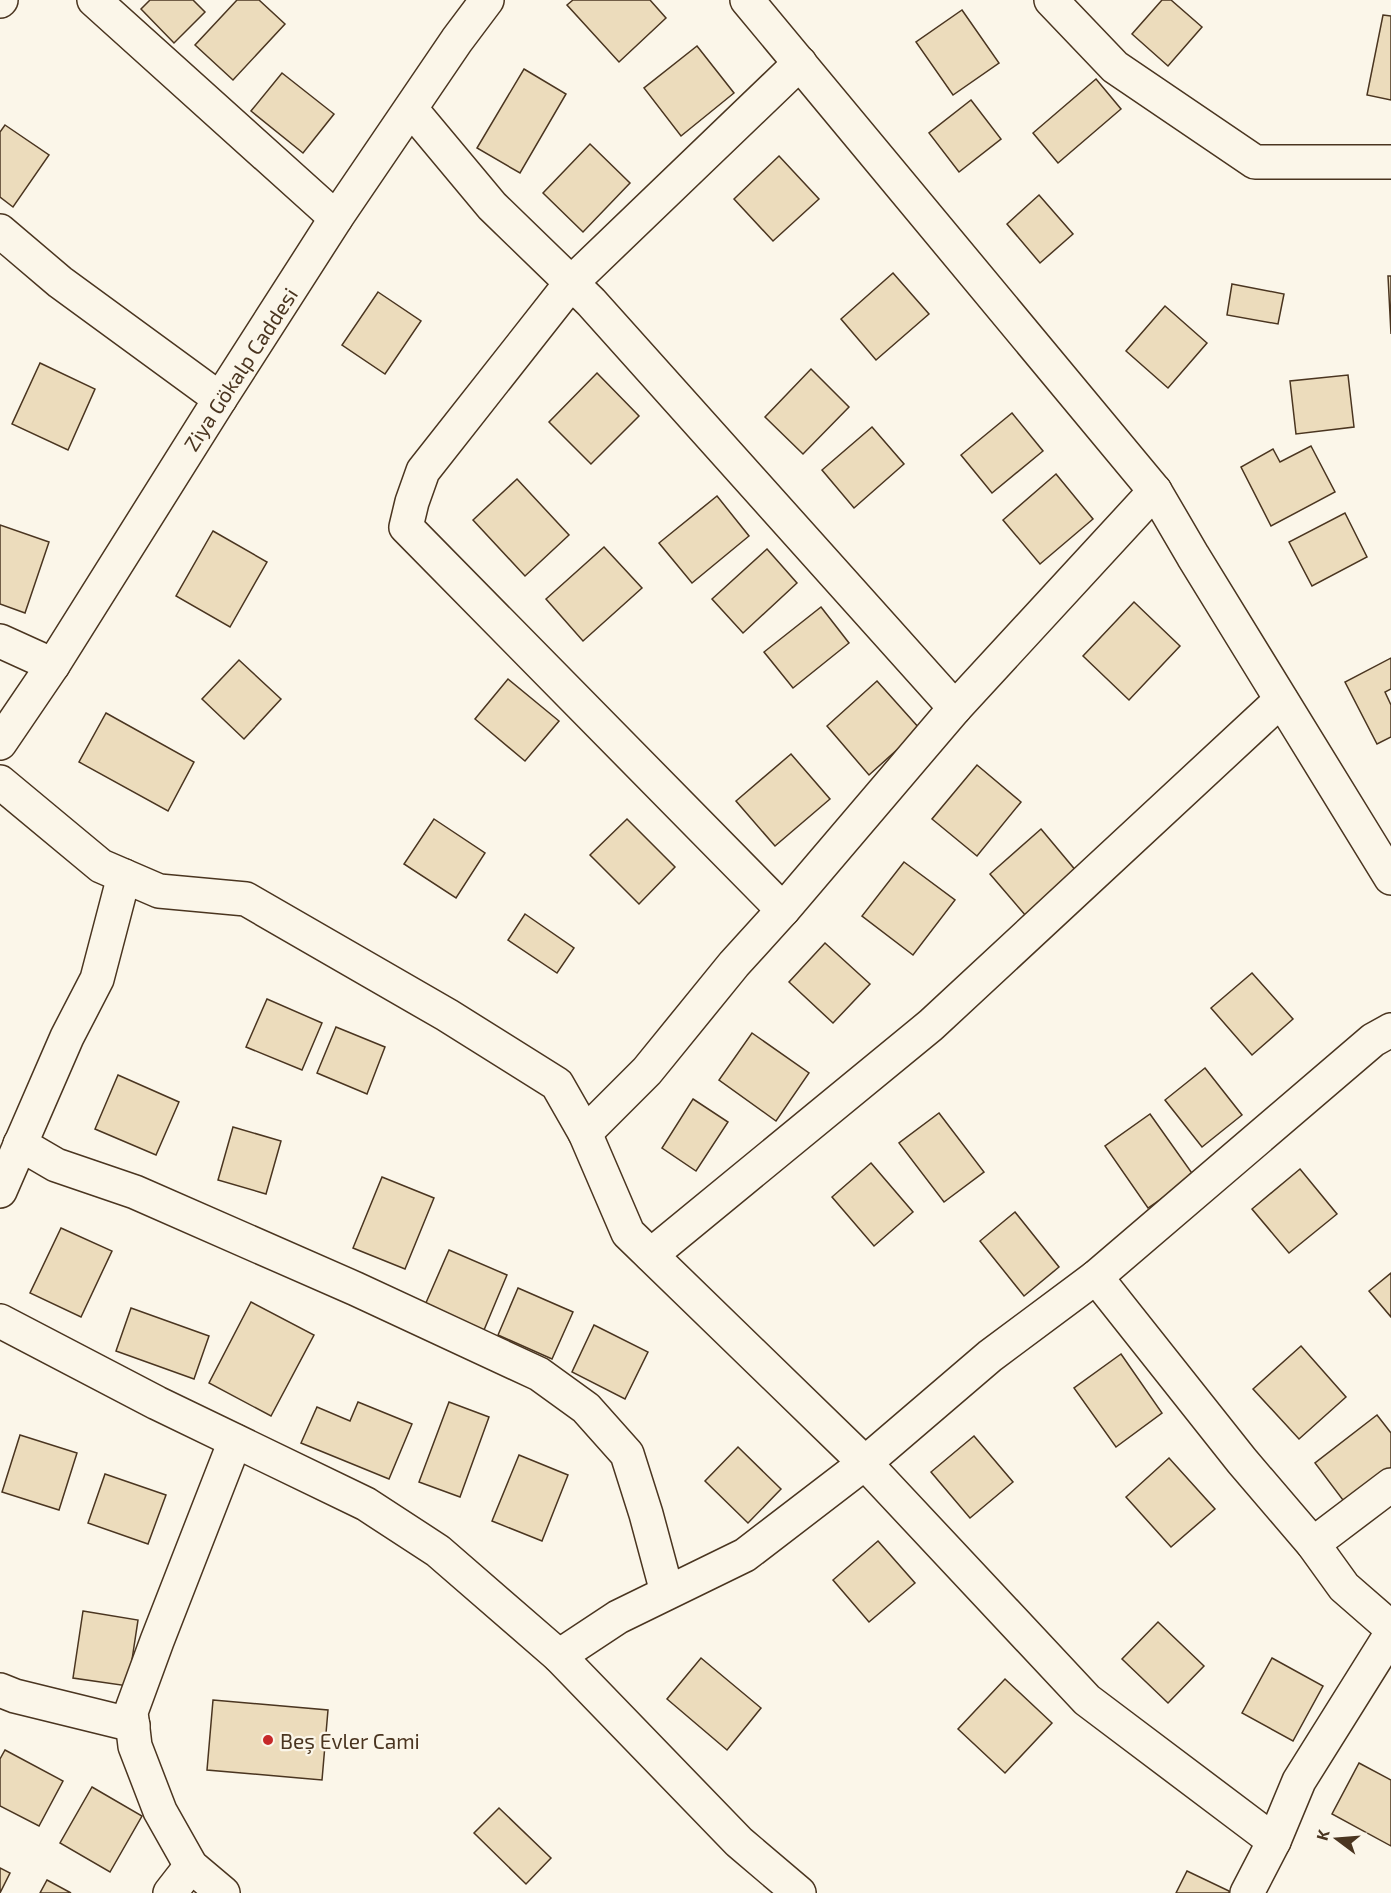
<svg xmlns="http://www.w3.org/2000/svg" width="1391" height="1893" font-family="'Exo 2',sans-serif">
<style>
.building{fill:#ecdcbc;stroke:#4a3520;stroke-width:1.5}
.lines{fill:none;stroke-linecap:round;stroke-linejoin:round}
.street-casing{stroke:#4a3520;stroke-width:36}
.secondary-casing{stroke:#4a3520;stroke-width:36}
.street{stroke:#fbf6e9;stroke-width:33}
.secondary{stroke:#fbf6e9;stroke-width:33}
.poi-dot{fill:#c62828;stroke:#fbf6e9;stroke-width:2}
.labels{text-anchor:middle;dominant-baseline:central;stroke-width:4.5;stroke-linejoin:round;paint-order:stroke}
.street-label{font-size:21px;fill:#4a3520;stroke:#fbf6e9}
.poi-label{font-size:21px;fill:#4a3520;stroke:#fbf6e9;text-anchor:start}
</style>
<rect width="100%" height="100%" fill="#fbf6e9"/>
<!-- building -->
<g class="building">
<path d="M150 0H193L205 12 174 43 141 9Z"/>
<path d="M237 0H259L285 24 233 80 195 45Z"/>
<path d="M573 0H650L666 18 619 62 567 5Z"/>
<path d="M1162 0H1171L1202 27 1168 66 1132 34Z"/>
<path d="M962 10 999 63 953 95 916 42Z"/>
<path d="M1383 15 1391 16V100L1367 95Z"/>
<path d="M697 46 734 93 681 136 644 88Z"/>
<path d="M524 69 566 94 520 173 477 148Z"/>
<path d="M282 73 334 114 303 153 251 111Z"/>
<path d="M1096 79 1121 109 1058 163 1033 133Z"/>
<path d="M971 100 1001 139 959 172 929 133Z"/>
<path d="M5 125 49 155 13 207 0 197V132Z"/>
<path d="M590 144 630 183 583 232 543 193Z"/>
<path d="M779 156 819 199 773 241 734 199Z"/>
<path d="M1039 195 1073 234 1040 263 1007 224Z"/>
<path d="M893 273 929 314 876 360 841 319Z"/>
<path d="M1388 276H1391V334Z"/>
<path d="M1232 284 1284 294 1278 324 1227 315Z"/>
<path d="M378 292 421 321 385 374 342 345Z"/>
<path d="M1165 306 1207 343 1168 388 1126 351Z"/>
<path d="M40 363 95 389 68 450 12 424Z"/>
<path d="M811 369 849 407 803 454 765 417Z"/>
<path d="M597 373 639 416 591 464 549 422Z"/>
<path d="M1348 375 1354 427 1296 434 1290 381Z"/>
<path d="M1012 413 1043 451 992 493 961 455Z"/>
<path d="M872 427 904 464 854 508 822 470Z"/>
<path d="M1311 446 1335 492 1271 526 1241 467 1273 449 1280 462Z"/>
<path d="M1056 474 1093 519 1040 564 1003 520Z"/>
<path d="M517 479 569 535 525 576 473 520Z"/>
<path d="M717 496 749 536 692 583 659 543Z"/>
<path d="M1345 513 1367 557 1312 586 1289 542Z"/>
<path d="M0 525 49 542 25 613 0 604Z"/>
<path d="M213 531 267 562 230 627 176 596Z"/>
<path d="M604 547 642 588 583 641 546 599Z"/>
<path d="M767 549 797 583 743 633 712 599Z"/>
<path d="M1134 602 1180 646 1129 700 1083 656Z"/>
<path d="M821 607 849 643 793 688 764 652Z"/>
<path d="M1391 658V689L1385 692 1391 705V737L1377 744 1345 682Z"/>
<path d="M239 660 281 699 244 739 202 699Z"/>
<path d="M508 679 559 721 525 761 475 719Z"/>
<path d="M877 681 920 729 869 775 827 726Z"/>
<path d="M106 713 194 762 168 811 79 762Z"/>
<path d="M791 754 830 799 775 846 736 801Z"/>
<path d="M977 765 1021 802 977 856 932 819Z"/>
<path d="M434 819 485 853 456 898 404 864Z"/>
<path d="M627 819 675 867 639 904 590 855Z"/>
<path d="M1041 829 1077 872 1026 916 990 874Z"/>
<path d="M904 862 955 900 913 955 862 916Z"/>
<path d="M525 914 574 948 557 973 508 940Z"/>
<path d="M825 943 870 984 833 1023 789 982Z"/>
<path d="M1252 973 1293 1019 1252 1055 1211 1008Z"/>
<path d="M267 999 322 1023 302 1070 246 1047Z"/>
<path d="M336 1027 385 1047 367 1094 317 1073Z"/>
<path d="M752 1033 809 1073 776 1121 719 1080Z"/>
<path d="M1205 1068 1242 1115 1202 1147 1165 1100Z"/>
<path d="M118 1075 179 1102 156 1155 95 1129Z"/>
<path d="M693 1099 728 1122 696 1171 662 1148Z"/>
<path d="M939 1113 984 1172 944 1202 899 1143Z"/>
<path d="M1150 1114 1194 1176 1148 1208 1105 1146Z"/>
<path d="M233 1127 281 1141 266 1194 218 1180Z"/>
<path d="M871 1163 913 1212 874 1246 832 1197Z"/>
<path d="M1300 1169 1337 1214 1289 1253 1252 1209Z"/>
<path d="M382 1177 434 1198 405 1269 353 1248Z"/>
<path d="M1015 1212 1059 1267 1024 1296 980 1241Z"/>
<path d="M61 1228 112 1251 81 1317 30 1293Z"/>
<path d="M449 1250 507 1275 484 1330 425 1305Z"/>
<path d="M1391 1273V1317L1369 1291Z"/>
<path d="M518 1288 573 1312 552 1359 498 1335Z"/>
<path d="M251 1302 314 1335 271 1416 209 1383Z"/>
<path d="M131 1308 209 1336 194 1379 116 1351Z"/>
<path d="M594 1325 648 1352 625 1399 572 1372Z"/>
<path d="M1301 1346 1346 1397 1299 1439 1253 1389Z"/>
<path d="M1121 1354 1162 1413 1116 1447 1074 1388Z"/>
<path d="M358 1402 412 1424 389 1479 301 1443 317 1407 350 1421Z"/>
<path d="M449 1402 489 1417 460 1497 419 1482Z"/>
<path d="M1377 1415 1391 1433V1482L1352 1512 1315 1463Z"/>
<path d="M20 1435 77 1453 59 1510 2 1492Z"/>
<path d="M974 1436 1013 1482 970 1518 931 1472Z"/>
<path d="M738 1447 781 1489 748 1523 705 1481Z"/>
<path d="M519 1455 568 1475 542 1541 492 1521Z"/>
<path d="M1169 1458 1215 1509 1171 1547 1126 1497Z"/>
<path d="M105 1474 166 1495 148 1544 88 1523Z"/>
<path d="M878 1541 915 1583 869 1622 833 1580Z"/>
<path d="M83 1611 138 1620 128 1686 73 1678Z"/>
<path d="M1158 1622 1204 1666 1168 1703 1122 1659Z"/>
<path d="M701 1658 761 1708 727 1750 667 1699Z"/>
<path d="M1272 1658 1323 1686 1293 1741 1242 1713Z"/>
<path d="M1005 1679 1052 1723 1005 1773 958 1729Z"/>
<path d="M213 1700 328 1710 322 1780 207 1770Z"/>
<path d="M5 1750 63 1781 39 1826 0 1806V1759Z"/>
<path d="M1359 1763 1391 1780V1846L1332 1814Z"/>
<path d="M92 1787 142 1816 110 1872 60 1843Z"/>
<path d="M499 1808 551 1858 526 1884 474 1833Z"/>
<path d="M0 1868 10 1873 0 1893Z"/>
<path d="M1187 1871 1229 1891V1893H1176Z"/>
<path d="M47 1880 71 1893H40Z"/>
</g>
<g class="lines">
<defs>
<g id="street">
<path d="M94 0 336 218"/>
<path d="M1051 0 1115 67 1255 162H1391"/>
<path d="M0 1 1 0"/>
<path d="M411 109 492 206 591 302 955 708"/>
<path d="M0 641 53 665"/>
<path d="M0 782 101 866 159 891 246 899 447 1015 557 1084 585 1133 628 1233 865 1463 1087 1700 1274 1841"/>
<path d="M783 910 406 527 412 502 423 471 571 283 800 63"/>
<path d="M585 1133 647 1071 734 964 783 910 955 708 1155 491"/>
<path d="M20 1144 56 1165 135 1192 356 1289 539 1374 586 1408 627 1454 646 1514 667 1592"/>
<path d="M0 1191 67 1037 97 979 124 876"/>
<path d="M651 1255 931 1025 1281 700"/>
<path d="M1096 1277 1242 1461 1313 1544 1344 1587 1391 1628"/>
<path d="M0 1321 157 1403 366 1504 438 1551 559 1656 739 1842 799 1893"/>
<path d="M1313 1544 1391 1485"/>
<path d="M559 1656 618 1617 745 1555 865 1463 990 1356 1096 1277 1373 1040 1391 1030"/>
<path d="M0 1690 15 1696 133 1725"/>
<path d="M170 1893 191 1866"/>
<path d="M223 1893 191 1866 160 1811 135 1746 131 1712 157 1641 235 1441"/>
<path d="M1247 1893 1274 1841 1299 1781 1391 1634"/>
</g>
<g id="secondary">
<path d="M747 0 1155 491 1193 556 1391 878"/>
<path d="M0 231 60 282 220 399"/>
<path d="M0 743 53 665 220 399 336 218 457 40 487 0"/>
</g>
</defs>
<!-- street casing -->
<use href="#street" class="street-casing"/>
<!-- secondary casing -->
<use href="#secondary" class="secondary-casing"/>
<!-- street -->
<use href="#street" class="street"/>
<!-- secondary -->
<use href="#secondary" class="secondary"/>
</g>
<!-- markers -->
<circle class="poi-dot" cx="268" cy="1740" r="6"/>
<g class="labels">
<!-- street labels -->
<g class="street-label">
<text transform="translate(240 369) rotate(-57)">Ziya Gökalp Caddesi</text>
</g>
<!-- poi labels -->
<g class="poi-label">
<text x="280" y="1740">Beş Evler Cami</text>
</g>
</g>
<!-- north arrow -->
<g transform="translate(1337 1839) rotate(286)" stroke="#fbf6e9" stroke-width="4.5" paint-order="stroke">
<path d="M0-4.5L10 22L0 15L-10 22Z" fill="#4a3520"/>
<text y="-9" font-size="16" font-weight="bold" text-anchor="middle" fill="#4a3520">K</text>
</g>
</svg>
